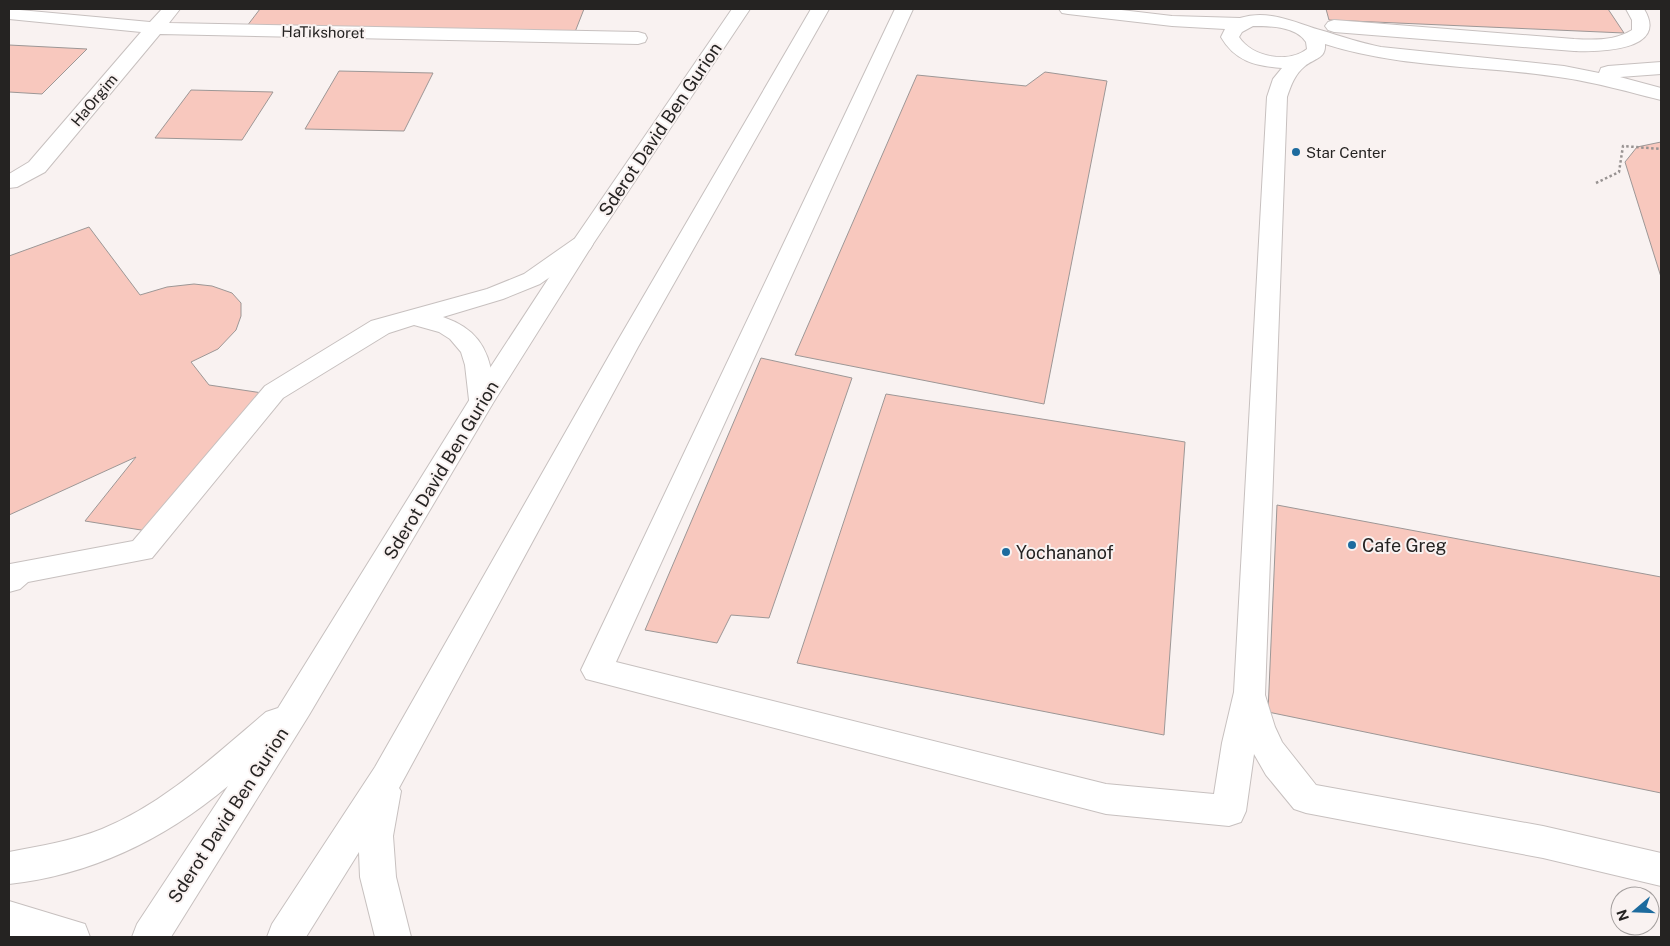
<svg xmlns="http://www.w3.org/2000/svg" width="1670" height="946" font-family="'Public Sans',sans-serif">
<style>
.building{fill:#f8c8be;stroke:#9d9796}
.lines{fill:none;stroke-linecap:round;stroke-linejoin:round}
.minor-casing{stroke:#c7c0bf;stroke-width:2}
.major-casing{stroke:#c7c0bf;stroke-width:2}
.path{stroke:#989392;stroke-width:2.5;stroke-dasharray:2.5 2.5;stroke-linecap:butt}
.minor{fill:#fff;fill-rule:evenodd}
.major{fill:#fff;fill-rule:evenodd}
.poi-dot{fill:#1d6b9e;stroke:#f9f2f1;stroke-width:2}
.labels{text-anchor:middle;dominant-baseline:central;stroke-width:4;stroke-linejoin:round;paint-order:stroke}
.far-street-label{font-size:15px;fill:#252322;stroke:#f9f2f1}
.far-poi-label{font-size:15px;fill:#252322;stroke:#f9f2f1;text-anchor:start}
.street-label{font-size:18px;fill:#252322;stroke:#f9f2f1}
.poi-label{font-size:18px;fill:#252322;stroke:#f9f2f1;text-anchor:start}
</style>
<rect width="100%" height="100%" fill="#f9f2f1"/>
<!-- building -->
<g class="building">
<path d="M260 9H584L575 32 247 26Z"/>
<path d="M1326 9H1608L1624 33 1329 20Z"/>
<path d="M9 45 87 49 42 94 9 92Z"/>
<path d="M339 71 433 73 404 131 305 129Z"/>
<path d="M1045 72 1107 81 1044 404 795 355 917 75 1026 86Z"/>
<path d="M191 90 273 92 242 140 155 138Z"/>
<path d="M1661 142V277L1625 162 1637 147Z"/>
<path d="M89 227 140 295 167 287 194 284 212 286 232 293 241 303V316L236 330 218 349 191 362 209 385 269 394 166 534 85 521 136 457 9 515V256Z"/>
<path d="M761 358 852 378 769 618 731 615 717 643 645 630Z"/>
<path d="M886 394 1185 442 1164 735 797 663Z"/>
<path d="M1277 505 1661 577V793L1268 712Z"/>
</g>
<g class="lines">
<defs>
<g id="minor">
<path d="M9 9 150 22 162 9H180L169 23 638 32 645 34 647 38 645 42 638 44 160 34 45 172 17 187 9 188V174L29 162 141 32 9 19Z"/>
<path d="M895 9H913L616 662 1106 784 1214 794 1222 743 1234 692 1267 97 1273 79 1282 68C1255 66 1235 61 1221 37L1225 29 1172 26 1068 14 1062 13 1059 9H1113L1172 16 1240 18C1268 9 1294 22 1320 30 1341 36 1360 43 1381 47L1564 66 1599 73 1601 68 1608 66 1661 62V74L1620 77 1661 88V100C1629 92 1598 83 1565 78 1485 65 1403 69 1325 44 1326 59 1315 58 1305 66 1295 74 1291 85 1287 97L1265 695 1275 727 1282 742 1316 785 1543 826 1661 853V886L1543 858 1306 813 1294 809 1266 775 1254 754 1246 811 1241 822 1229 826 1106 814 586 679 581 670ZM1253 26C1269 26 1296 26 1306 42L1307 49C1288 64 1252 57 1239 37L1242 32Z"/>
<path d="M1626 9H1644C1670 51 1598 52 1574 51L1334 32 1328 30 1325 26 1328 22 1334 20 1574 39C1594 40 1614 41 1632 30V20Z"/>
<path d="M582 237 590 239 593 244 590 249 540 284 503 299 443 317C475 328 488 346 493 380 494 390 496 398 491 406L482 409 473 406 469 400 465 365 461 352 450 339 439 332 414 325 389 333 283 398 152 558 28 582 20 589 9 592 10 564 133 541 265 386 371 321 487 289 524 274 574 239Z"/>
</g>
<g id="major">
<path d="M732 9H750L593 244 493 403 309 715 171 937H132L137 924 228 786C165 839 91 875 9 884V852C40 846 72 841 102 829 165 803 215 755 266 712L278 708 473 394 571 244Z"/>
<path d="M811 9H829L638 347 399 788 401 791 393 836 396 877 411 937H375L360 877 359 852 306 937H267L272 924 375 767 614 347Z"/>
<path d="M9 901 85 924 90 937 9 936Z"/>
</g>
</defs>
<!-- minor casing -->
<use href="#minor" class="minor-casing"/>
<!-- major casing -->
<use href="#major" class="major-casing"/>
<!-- path -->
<path class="path" d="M1596 183 1619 172 1623 146 1661 149"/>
<!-- minor -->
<use href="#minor" class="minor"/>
<!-- major -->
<use href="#major" class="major"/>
</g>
<!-- markers -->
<g class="poi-dot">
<circle cx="1296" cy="152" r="5"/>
<circle cx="1352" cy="545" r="5"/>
<circle cx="1006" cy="552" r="5"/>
</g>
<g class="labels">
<!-- far-street labels -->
<g class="far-street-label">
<text transform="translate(323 32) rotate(1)">HaTikshoret</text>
<text transform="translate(94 100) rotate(-50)">HaOrgim</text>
</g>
<!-- far-poi labels -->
<g class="far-poi-label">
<text x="1306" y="152">Star Center</text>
</g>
<!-- street labels -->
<g class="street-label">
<text transform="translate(660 129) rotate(-56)">Sderot David Ben Gurion</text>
<text transform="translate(441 470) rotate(-59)">Sderot David Ben Gurion</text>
<text transform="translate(228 815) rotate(-57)">Sderot David Ben Gurion</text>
</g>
<!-- poi labels -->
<g class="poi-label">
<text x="1362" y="545">Cafe Greg</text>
<text x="1016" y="552">Yochananof</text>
</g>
</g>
<!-- border -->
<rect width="1670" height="946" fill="none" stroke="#252322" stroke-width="20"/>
<!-- north arrow -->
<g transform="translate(1635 911) rotate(251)"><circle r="24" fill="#f9f2f1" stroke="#a49f9e"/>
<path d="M0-4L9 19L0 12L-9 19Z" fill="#1d6b9e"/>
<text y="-8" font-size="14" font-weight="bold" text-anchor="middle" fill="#252322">N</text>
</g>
</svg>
